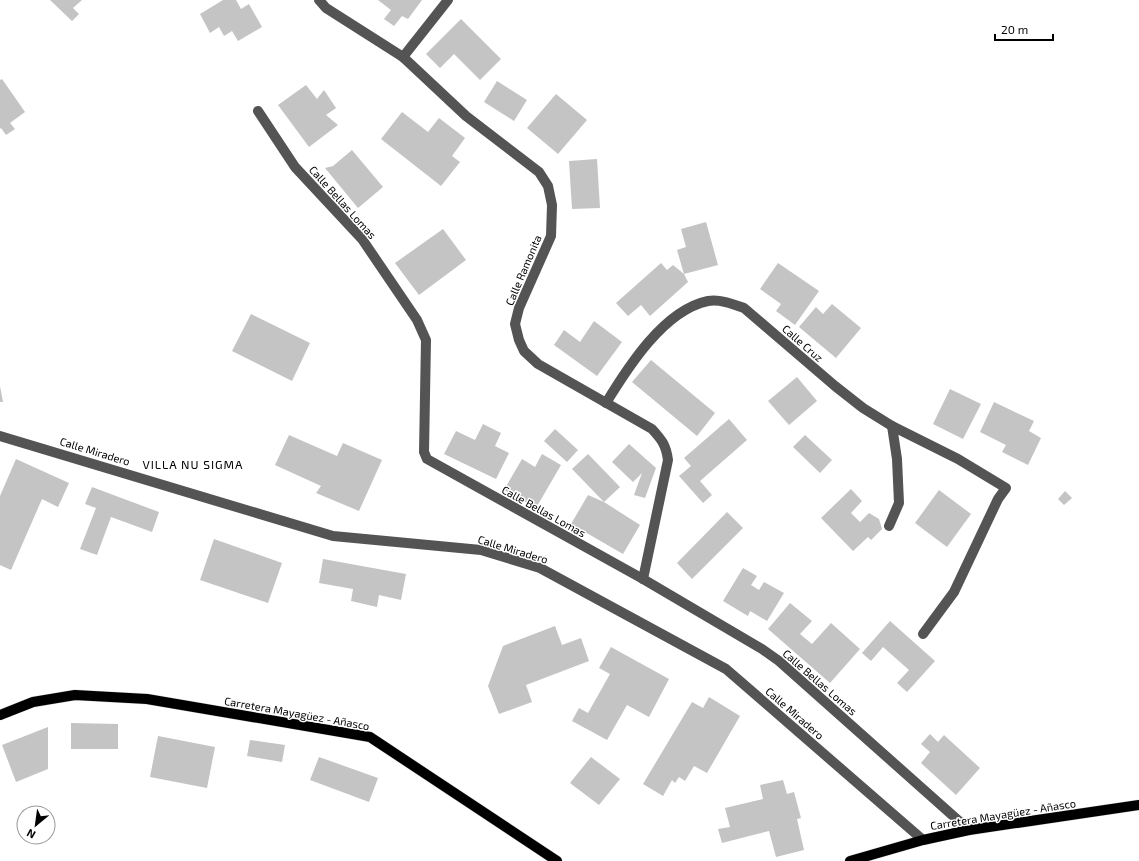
<svg xmlns="http://www.w3.org/2000/svg" width="1139" height="861" font-family="'Exo 2',sans-serif">
<style>
.building{fill:#c4c4c4}
.lines{fill:none;stroke-linecap:round;stroke-linejoin:round}
.major-casing{stroke:#dbdbdb;stroke-width:11}
.minor{stroke:#545454;stroke-width:10}
.major{stroke:#000;stroke-width:10}
.labels{text-anchor:middle;dominant-baseline:central;stroke-width:3;stroke-linejoin:round;paint-order:stroke}
.street-label{font-size:11px;fill:#000;stroke:#fff}
.neighbourhood-label{font-size:12px;letter-spacing:1px;fill:#000;stroke:#fff}
</style>
<rect width="100%" height="100%" fill="#fff"/>
<!-- building -->
<g class="building">
<path d="M50 0H82L73 8 79 14 72 21Z"/>
<path d="M223 0H236L241 9 249 4 262 27 238 41 232 31 224 36 219 27 210 33 200 14Z"/>
<path d="M378 0H422L408 19 402 16 394 26 384 19 391 10Z"/>
<path d="M461 19 501 59 480 80 454 54 440 68 426 54Z"/>
<path d="M2 79 25 112 10 123 15 129 6 135 1 128 0 129V80Z"/>
<path d="M497 81 527 100 514 121 484 102Z"/>
<path d="M306 85 317 99 324 90 336 108 326 115 338 125 309 147 278 105Z"/>
<path d="M556 94 587 120 558 154 527 128Z"/>
<path d="M402 112 428 132 439 118 465 138 452 156 460 162 441 186 381 139Z"/>
<path d="M352 150 383 187 358 208 325 168 333 166Z"/>
<path d="M597 159 600 208 572 209 569 161Z"/>
<path d="M706 222 718 265 684 274 688 282 650 316 641 305 628 316 616 303 661 263 667 270 673 265 684 274 677 250 686 247 681 229Z"/>
<path d="M443 229 466 260 419 295 395 263Z"/>
<path d="M778 263 819 291 795 325 776 311 781 304 760 289Z"/>
<path d="M832 304 861 328 836 358 799 327 816 307 823 314Z"/>
<path d="M251 314 310 343 292 381 232 351Z"/>
<path d="M594 321 622 342 597 376 554 345 564 330 580 342Z"/>
<path d="M651 360 715 413 697 436 632 382Z"/>
<path d="M797 377 817 401 789 425 768 401Z"/>
<path d="M0 386 3 402H0Z"/>
<path d="M950 389 981 404 963 439 933 424Z"/>
<path d="M994 402 1034 421 1029 431 1041 438 1028 465 1002 452 1006 445 980 432Z"/>
<path d="M729 419 747 440 700 481 712 495 703 503 679 476 691 466 684 458Z"/>
<path d="M483 424 501 433 495 446 509 453 496 479 444 454 456 431 475 440Z"/>
<path d="M555 429 578 450 567 462 544 441Z"/>
<path d="M289 435 337 456 343 443 382 460 359 511 316 493 321 486 275 465Z"/>
<path d="M805 435 832 460 820 473 793 447Z"/>
<path d="M629 444 656 468 645 498 634 495 642 473 633 482 612 462Z"/>
<path d="M542 454 561 465 536 508 504 490 522 459 535 467Z"/>
<path d="M588 454 620 487 604 502 572 469Z"/>
<path d="M16 459 69 483 58 507 42 499 11 570 0 565V496Z"/>
<path d="M92 487 159 512 152 532 111 517 97 555 80 549 96 508 85 504Z"/>
<path d="M851 489 862 501 851 513 860 522 869 513 879 519 882 529 871 540 868 537 853 551 821 518Z"/>
<path d="M939 490 971 514 947 547 915 523Z"/>
<path d="M1065 491 1072 498 1064 505 1058 499Z"/>
<path d="M588 495 604 502 640 525 623 554 571 524Z"/>
<path d="M727 512 743 528 692 579 677 563Z"/>
<path d="M214 539 282 563 268 603 200 580Z"/>
<path d="M323 559 406 574 401 600 379 595 377 607 351 601 353 589 319 583Z"/>
<path d="M743 568 757 576 751 585 759 590 764 582 784 593 767 621 750 611 748 616 723 601Z"/>
<path d="M790 603 812 621 800 634 812 644 831 623 860 649 830 683 768 629Z"/>
<path d="M890 621 935 661 907 692 897 683 909 670 883 647 871 661 862 653Z"/>
<path d="M555 626 562 645 581 638 589 661 526 685 532 702 499 714 488 686 503 646Z"/>
<path d="M611 647 669 679 649 717 627 705 607 740 572 721 579 708 588 713 610 674 599 668Z"/>
<path d="M709 697 740 716 707 773 694 766 685 781 679 777 675 783 672 780 663 796 643 784 692 702 703 708Z"/>
<path d="M71 723 118 724V749H71Z"/>
<path d="M48 727V769L16 782 2 745Z"/>
<path d="M930 734 938 742 944 735 980 768 956 795 921 763 930 752 921 744Z"/>
<path d="M158 736 215 747 207 788 150 777Z"/>
<path d="M250 740 285 745 282 762 247 756Z"/>
<path d="M319 757 378 778 369 802 310 780Z"/>
<path d="M591 757 620 779 599 805 570 783Z"/>
<path d="M783 780 787 794 794 792 801 818 797 819 804 850 776 857 769 831 722 843 718 829 730 827 725 808 763 799 760 785Z"/>
</g>
<g class="lines">
<defs>
<g id="major">
<path d="M0 715 33 702 75 695 147 699 370 737 557 861"/>
<path d="M850 861 923 840 969 830 1139 805"/>
</g>
</defs>
<!-- major casing -->
<use href="#major" class="major-casing"/>
<!-- minor -->
<g class="minor">
<path d="M319 0 326 8 403 57 466 116 539 172 548 186 552 205 551 236 519 308 515 324 519 340 524 351 538 364 652 429C662 440 666 445 668 460L643 579"/>
<path d="M403 57 448 0"/>
<path d="M258 111 295 167 362 239 417 320 426 340 424 452 427 459 643 579 762 649 779 661 969 830"/>
<path d="M606 403C628 367 664 310 708 301 720 299 733 304 744 308L835 386 863 408 892 426 958 459 1006 488 998 499 954 592 923 634"/>
<path d="M0 436 333 536 481 550 540 568 726 669 923 840"/>
<path d="M889 526 899 503 897 459 892 426"/>
</g>
<!-- major -->
<use href="#major" class="major"/>
</g>
<g class="labels">
<!-- street labels -->
<g class="street-label">
<text transform="translate(343 202) rotate(48)">Calle Bellas Lomas</text>
<text transform="translate(523 270) rotate(-67)">Calle Ramonita</text>
<text transform="translate(803 343) rotate(41)">Calle Cruz</text>
<text transform="translate(95 451) rotate(17)">Calle Miradero</text>
<text transform="translate(544 511) rotate(29)">Calle Bellas Lomas</text>
<text transform="translate(513 549) rotate(17)">Calle Miradero</text>
<text transform="translate(820 682) rotate(41)">Calle Bellas Lomas</text>
<text transform="translate(297 713) rotate(10)">Carretera Mayagüez - Añasco</text>
<text transform="translate(795 713) rotate(41)">Calle Miradero</text>
<text transform="translate(1003 814) rotate(-9)">Carretera Mayagüez - Añasco</text>
</g>
<!-- neighbourhood labels -->
<g class="neighbourhood-label">
<text x="193" y="464">VILLA NU SIGMA</text>
</g>
</g>
<!-- north arrow -->
<g transform="translate(36 825) rotate(209)"><circle r="19" fill="#ffffff" stroke="#999999"/>
<path d="M0-3L7 15L0 10L-7 15Z" fill="#000000"/>
<text y="-6" font-size="11" font-weight="bold" text-anchor="middle" fill="#000000">N</text>
</g>
<!-- scale -->
<path d="M995 34v6h58v-6" fill="none" stroke="#000000" stroke-width="2"/>
<text x="1001" y="34" font-size="12" fill="#000000" stroke="#ffffff" stroke-width="3" paint-order="stroke">20 m</text>
</svg>
